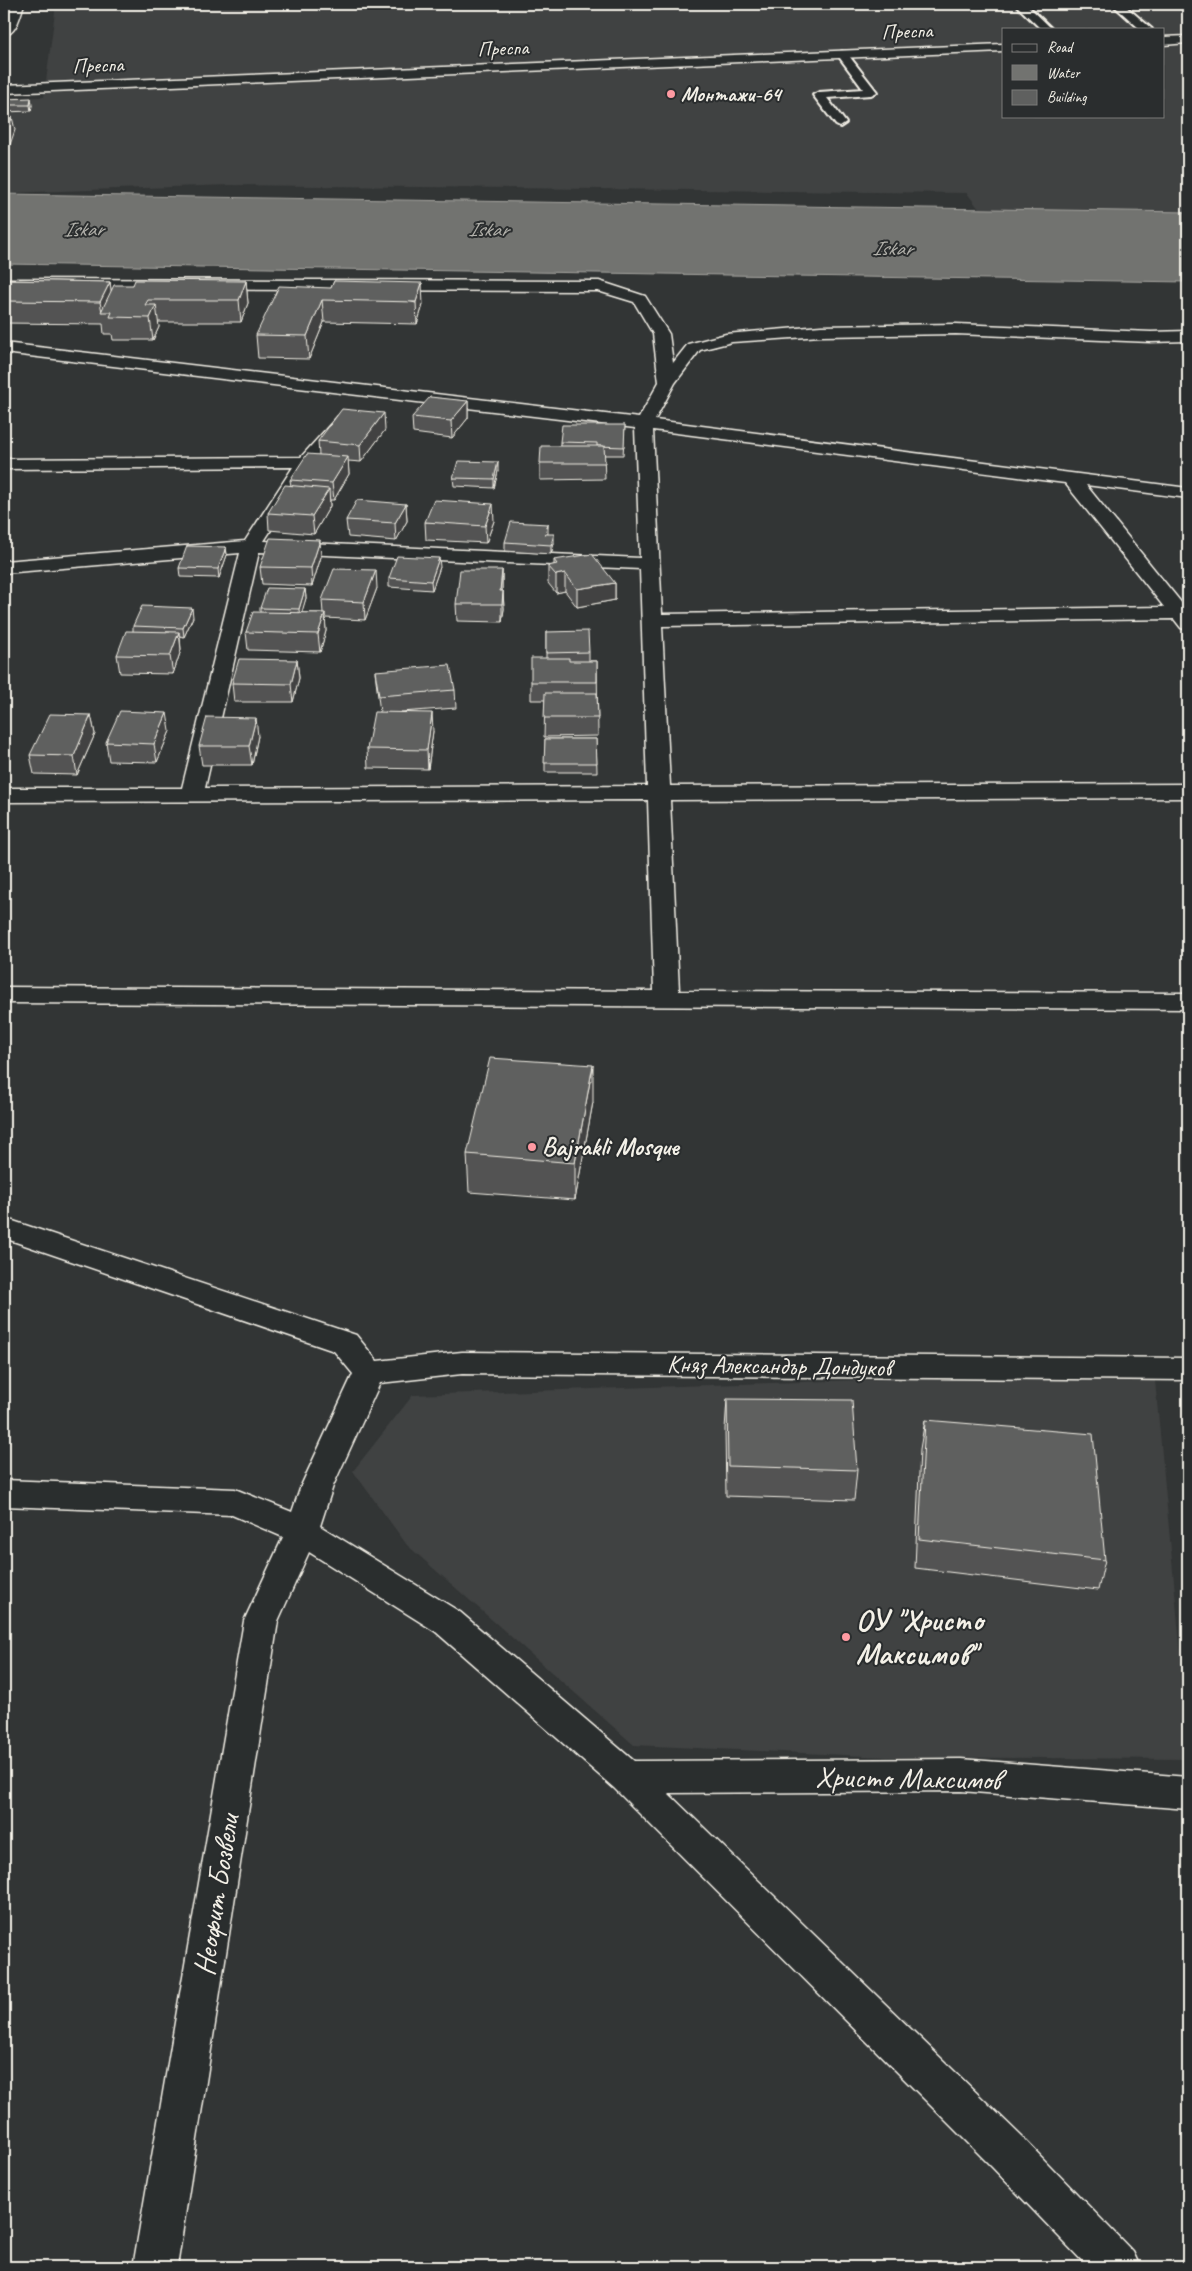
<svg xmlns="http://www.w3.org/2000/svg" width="1192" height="2271" font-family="Caveat,sans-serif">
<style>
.built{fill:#404242;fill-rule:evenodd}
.water{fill:#727370;stroke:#a6a5a0}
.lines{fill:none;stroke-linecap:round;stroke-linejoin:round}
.lane-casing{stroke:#f4f1e8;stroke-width:4}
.street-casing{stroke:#f4f1e8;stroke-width:3}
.secondary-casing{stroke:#f4f1e8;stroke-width:3}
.lane{fill:#2a2d2e;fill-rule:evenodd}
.street{fill:#2a2d2e;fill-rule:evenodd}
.secondary{fill:#2a2d2e;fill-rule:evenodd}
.wall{fill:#525352;stroke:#f4f1e8}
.shaded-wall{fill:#424342;stroke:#f4f1e8}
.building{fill:#5f605f;stroke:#f4f1e8}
.poi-dot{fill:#ff9aa2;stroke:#2a2d2e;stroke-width:2}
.labels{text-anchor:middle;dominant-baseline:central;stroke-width:4;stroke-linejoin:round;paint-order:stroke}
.far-street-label{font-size:21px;fill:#f4f1e8;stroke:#2a2d2e}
.far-poi-label{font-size:21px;font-weight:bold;fill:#f4f1e8;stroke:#2a2d2e;text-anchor:start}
.far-water-label{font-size:21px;font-style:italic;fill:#b3b2ac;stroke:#2a2d2e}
.poi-label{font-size:25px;font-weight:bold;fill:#f4f1e8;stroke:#2a2d2e;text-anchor:start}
.street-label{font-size:25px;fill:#f4f1e8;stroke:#2a2d2e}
.near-poi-label{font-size:30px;font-weight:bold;fill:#f4f1e8;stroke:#2a2d2e;text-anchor:start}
.near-street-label{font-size:30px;fill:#f4f1e8;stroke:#2a2d2e}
</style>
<rect width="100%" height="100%" fill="#323535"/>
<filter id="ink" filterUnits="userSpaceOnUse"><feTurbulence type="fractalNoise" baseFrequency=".02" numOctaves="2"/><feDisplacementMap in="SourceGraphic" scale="10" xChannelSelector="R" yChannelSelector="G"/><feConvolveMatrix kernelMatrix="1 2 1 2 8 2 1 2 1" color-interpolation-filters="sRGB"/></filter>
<g filter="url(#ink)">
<!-- built -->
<g class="built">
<path d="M56 4H1188V212L979 209 967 193 229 185 4 193V98L44 97ZM1003 29H1163V116H1003Z"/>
<path d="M1154 1370 1188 1730V1759L886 1757 634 1745 407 1545 353 1471 413 1395Z"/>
</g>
<!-- water -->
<path class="water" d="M4 194 1188 212V282L4 264Z"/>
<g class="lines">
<defs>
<g id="lane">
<path d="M1015 4H1026L1052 29H1041Z"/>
<path d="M1112 4H1123L1152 29H1140Z"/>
<path d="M842 51 846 52 877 92 871 95 827 98 846 123 840 127 836 125 813 95 819 92 863 89 837 54Z"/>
</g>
<g id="street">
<path d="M12 4H24C20 16 17 33 4 36V27Z"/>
<path d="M4 279 599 281 645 296 669 334 673 363 688 344 726 334 821 326 956 324 1151 332 1188 331V341L1151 342 956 334 821 336 732 342 700 350 675 383 655 420 1188 488V498L1086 485 1188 611V630L1181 628 1174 619 662 626 670 786 1188 784V798L670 800 679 991 1188 993V1009L4 1003V987L654 991 648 800 4 802V788H182L240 553 4 573V561L245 541 293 467 4 469V459L301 457 338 416H350L353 420 313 465 264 541 640 558 635 428 4 353V343L639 418 659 382 653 334 634 302 598 291 4 289ZM653 430 1065 483 1164 607 662 614ZM259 552 640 569 647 786 205 788Z"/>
<path d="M4 1218 356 1335 377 1361 462 1352 1188 1358V1380L462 1374 380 1383 333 1486 320 1526 460 1612 634 1761 961 1759 1188 1777V1809L961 1791 668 1793 1022 2137 1133 2252 1140 2267H1088L992 2167 614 1788 436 1632 309 1552 278 1621 177 2267H133L244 1621 283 1537 232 1515 4 1506V1480L235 1489 292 1512 301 1486 353 1374 334 1351 4 1238Z"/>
</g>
<g id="secondary">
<path d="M1188 36V43L1163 45V37Z"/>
<path d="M1003 44V51L4 93V85Z"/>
</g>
</defs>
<!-- lane casing -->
<use href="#lane" class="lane-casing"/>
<!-- street casing -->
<use href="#street" class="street-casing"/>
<!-- secondary casing -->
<use href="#secondary" class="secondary-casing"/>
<!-- lane -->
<use href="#lane" class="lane"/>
<!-- street -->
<use href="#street" class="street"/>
<!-- secondary -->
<use href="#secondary" class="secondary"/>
</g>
<!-- wall -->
<g class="wall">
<path d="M4 99 32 105 31 111 4 112Z"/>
<path d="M4 280 110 282 111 292 133 285 246 281 248 303 241 322H158L159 327 153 340H113L112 334H104L103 324 4 323Z"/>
<path d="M334 281 423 305 417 324 324 322 309 359 258 358 256 335 331 288Z"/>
<path d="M468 401V418L452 438 413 433 412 417Z"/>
<path d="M625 425 623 455H604L605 479 540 480V463L560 446V442Z"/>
<path d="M385 430 361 462 348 461 349 474 334 500H330V506L314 534 269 530 268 513 291 486 290 480 319 455 318 441Z"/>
<path d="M498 471 494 488 454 486 453 478Z"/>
<path d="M406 504 407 521 396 541 348 537 346 520Z"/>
<path d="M494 521 486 543 426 540 425 522Z"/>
<path d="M548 524 547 534 554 543 551 554 505 551V542Z"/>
<path d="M226 547 227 555 219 578 180 577 179 568Z"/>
<path d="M321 557 312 586 262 584 260 567Z"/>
<path d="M554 560 615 583V600L577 607 565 591 556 593 548 583V566L554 565Z"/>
<path d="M440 567 432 590 389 587V578Z"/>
<path d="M502 570V591H503L504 609 502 622 457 621 456 604Z"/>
<path d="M377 588 365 620 325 618 326 631 320 652 248 650 246 632 260 612V608L305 589 306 598 301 613H323L322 600Z"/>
<path d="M193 617 184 637 180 636 181 650 173 674 120 673 117 655 133 631V626Z"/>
<path d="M546 632 589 652V661H597L598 736 544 737 545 700H531V682L546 658Z"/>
<path d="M297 660 299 678 293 702H234L232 683Z"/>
<path d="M375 671 455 690 456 708 401 712 433 731 428 769 368 768 367 749 380 712 377 689Z"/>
<path d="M91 715 95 734 77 775 34 774 30 755Z"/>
<path d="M170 731 157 762 109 761 106 742Z"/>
<path d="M258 736 252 765H202L199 746Z"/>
<path d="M545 739H596L597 772H545Z"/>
<path d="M593 1102 575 1200 469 1192 467 1154Z"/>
<path d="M727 1399 857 1470 854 1500 726 1496 725 1429Z"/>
<path d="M925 1420 1105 1560 1098 1590 915 1568 920 1449Z"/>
</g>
<!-- shaded-wall -->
<g class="shaded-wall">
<path d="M31 98 32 105 31 111 30 105Z"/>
<path d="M12 117 15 130 4 162V141Z"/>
<path d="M246 281 248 303 241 322 239 300Z"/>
<path d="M110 282 113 304 102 312 100 302Z"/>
<path d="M422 283 423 305 417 324 416 302Z"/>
<path d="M322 300 324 322 309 359 307 336Z"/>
<path d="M156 305 159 327 153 340 150 318Z"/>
<path d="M468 401V418L452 438 451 421Z"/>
<path d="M384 413 385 430 361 462 360 445Z"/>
<path d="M348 457 349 474 334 500 332 483Z"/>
<path d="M498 462V471L494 488V479Z"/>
<path d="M329 489 330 506 314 534 312 516Z"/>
<path d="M406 504 407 521 396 541 395 523Z"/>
<path d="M493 504 494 521 486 543 485 526Z"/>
<path d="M548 524V533L545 543V534Z"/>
<path d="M554 534V543L551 554V545Z"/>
<path d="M320 540 321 557 312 586 311 568Z"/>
<path d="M226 547 227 555 219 578 218 569Z"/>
<path d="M439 558 440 567 432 590 431 581Z"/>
<path d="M376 570 377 588 365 620 364 602Z"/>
<path d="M502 570V588L501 604 500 591Z"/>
<path d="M565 573V591L556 593V575Z"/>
<path d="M615 583V600L577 607V589Z"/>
<path d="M305 589 306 598 300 619 299 609Z"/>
<path d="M503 591 504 609 502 622V604Z"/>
<path d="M192 608 193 617 184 637 183 628Z"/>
<path d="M325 613 326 631 320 652 318 634Z"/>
<path d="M179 632 181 650 173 674 170 656Z"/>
<path d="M297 660 299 678 293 702 291 684Z"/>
<path d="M167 713 170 731 157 762 154 744Z"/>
<path d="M432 713 433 731 428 769 427 750Z"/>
<path d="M91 715 95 734 77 775 74 756Z"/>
<path d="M4 717 8 736 4 744Z"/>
<path d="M256 718 258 736 252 765 249 746Z"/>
<path d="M593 1065V1102L575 1200V1163Z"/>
</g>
<!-- building -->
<g class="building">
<path d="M31 98 30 105H4V99Z"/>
<path d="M4 117H12L4 141Z"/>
<path d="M4 280 110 282 100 302 4 301Z"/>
<path d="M135 280 246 281 239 300H148L145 305H156L150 318 110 317 112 312H101L114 285H133Z"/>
<path d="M334 281 422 283 416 302 322 300 307 336 256 335 279 286 331 288Z"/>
<path d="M430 397 468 401 451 421 412 417Z"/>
<path d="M342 409 384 413 360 445 318 441Z"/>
<path d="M562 425H625L624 447 597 446V443L560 442Z"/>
<path d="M541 446H604L605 463H540Z"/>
<path d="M307 454 348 457 332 483 290 480Z"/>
<path d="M458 461 498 462 494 479 453 478Z"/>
<path d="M285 485 329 489 312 516 268 513Z"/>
<path d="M357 500 406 504 395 523 346 520Z"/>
<path d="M434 500 493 504 485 526 425 522Z"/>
<path d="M511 522 548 524 545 534H554L551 545 505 542Z"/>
<path d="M270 538 320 540 311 568 260 567Z"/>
<path d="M187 546 226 547 218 569 179 568Z"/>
<path d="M592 554 615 583 577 589 565 573 556 575 548 566 557 564 554 560Z"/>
<path d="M397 556 439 558 431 581 389 578Z"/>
<path d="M334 569 376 570 364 602 322 600Z"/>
<path d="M460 570H502L500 591H503L502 604H456Z"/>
<path d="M267 588 305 589 299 609 260 608Z"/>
<path d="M142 606 192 608 183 628 133 626Z"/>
<path d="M253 612 325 613 318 634 246 632Z"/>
<path d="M126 631 179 632 170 656 117 655Z"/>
<path d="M588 631 589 652 546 653V632Z"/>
<path d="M531 658H569V661H597V682H531Z"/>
<path d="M239 659 297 660 291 684 232 683Z"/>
<path d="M450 665 455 690 379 696 375 671Z"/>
<path d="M545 693H597L598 718H544Z"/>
<path d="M120 711 167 713 154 744 106 742Z"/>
<path d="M374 712 432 713 427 750 367 749Z"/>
<path d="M50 714 91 715 74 756 30 755Z"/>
<path d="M207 717 256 718 249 746H199Z"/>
<path d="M545 739H596L597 763H544Z"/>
<path d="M490 1058 593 1065 575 1163 467 1154Z"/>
<path d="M727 1399 852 1400 857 1470 728 1466Z"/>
<path d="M925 1420 1093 1434 1105 1560 919 1539Z"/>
</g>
</g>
<!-- markers -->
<g class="poi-dot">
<circle cx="671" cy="94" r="5"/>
<circle cx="532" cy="1147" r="5"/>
<circle cx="846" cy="1637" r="5"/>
</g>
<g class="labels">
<!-- far-street labels -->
<g class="far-street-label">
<text transform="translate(907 31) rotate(-2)">Преспа</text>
<text transform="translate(503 48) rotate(-2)">Преспа</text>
<text transform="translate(98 65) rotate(-2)">Преспа</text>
</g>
<!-- far-poi labels -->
<g class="far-poi-label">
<text x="681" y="94">Монтажи-64</text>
</g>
<!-- far-water labels -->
<g class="far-water-label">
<text transform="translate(83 229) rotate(-1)">Iskar</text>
<text transform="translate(488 229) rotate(1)">Iskar</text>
<text transform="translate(892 248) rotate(1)">Iskar</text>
</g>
<!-- poi labels -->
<g class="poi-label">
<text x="542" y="1147">Bajrakli Mosque</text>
</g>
<!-- street labels -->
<g class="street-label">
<text transform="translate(779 1366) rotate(1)">Княз Александър Дондуков</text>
</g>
<!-- near-poi labels -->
<g class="near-poi-label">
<text x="856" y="1620">ОУ "Христо<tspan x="856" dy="34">Максимов"</tspan></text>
</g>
<!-- near-street labels -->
<g class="near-street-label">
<text transform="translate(908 1778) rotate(1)">Христо Максимов</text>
<text transform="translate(216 1895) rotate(-81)">Неофит Бозвели</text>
</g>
</g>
<!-- margin -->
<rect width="1192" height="2271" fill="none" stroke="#2a2d2e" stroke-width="20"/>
<rect x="10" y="10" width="1172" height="2251" fill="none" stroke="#f4f1e8" stroke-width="2" filter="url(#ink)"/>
<!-- legend -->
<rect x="1002" y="28" width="162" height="90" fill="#2a2d2e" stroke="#7b7b78"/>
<rect x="1012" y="44" width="25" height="8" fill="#2a2d2e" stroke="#7b7b78"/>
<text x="1047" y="52" font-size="15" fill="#f4f1e8">Road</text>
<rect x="1012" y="65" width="25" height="15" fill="#727370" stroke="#7b7b78"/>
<text x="1047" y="78" font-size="15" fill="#f4f1e8">Water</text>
<rect x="1012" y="90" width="25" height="15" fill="#5f605f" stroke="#7b7b78"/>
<text x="1047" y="102" font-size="15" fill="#f4f1e8">Building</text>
</svg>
